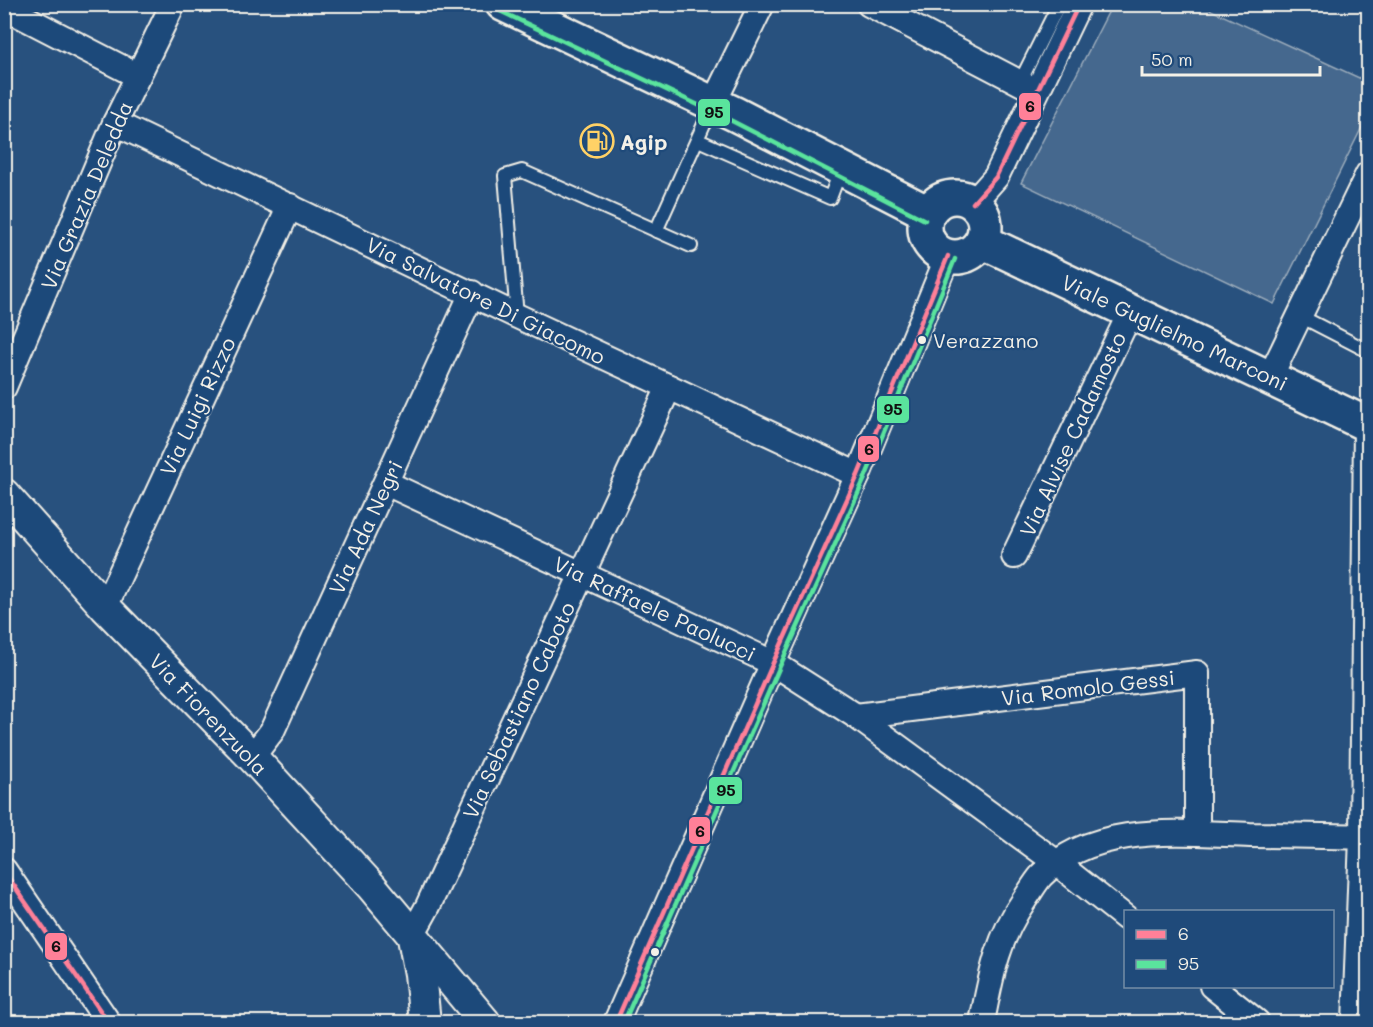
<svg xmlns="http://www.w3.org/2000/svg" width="1373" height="1027" font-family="Mali,sans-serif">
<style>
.green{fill:#45688e;stroke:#9cacbb;stroke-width:1.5}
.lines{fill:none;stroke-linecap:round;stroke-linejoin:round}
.service-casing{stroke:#f4f1e8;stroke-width:16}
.minor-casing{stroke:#f4f1e8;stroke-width:28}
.tertiary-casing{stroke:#f4f1e8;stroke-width:34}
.secondary-casing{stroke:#f4f1e8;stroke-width:38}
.service{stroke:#1f4a7a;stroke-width:12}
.minor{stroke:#1f4a7a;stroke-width:24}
.tertiary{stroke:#1f4a7a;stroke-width:30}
.secondary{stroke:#1f4a7a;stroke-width:33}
.bus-1-casing{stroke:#1f4a7a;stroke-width:9}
.bus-2-casing{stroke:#1f4a7a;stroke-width:9}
.bus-1{stroke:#ff8098;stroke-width:4.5}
.bus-2{stroke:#5ae49d;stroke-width:4.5}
.bus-dot{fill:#f4f1e8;stroke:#1f4a7a;stroke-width:2}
.labels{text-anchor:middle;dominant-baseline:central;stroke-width:4.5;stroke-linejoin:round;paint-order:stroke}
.bus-label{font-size:20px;fill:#f4f1e8;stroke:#1f4a7a;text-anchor:start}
.poi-label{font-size:21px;font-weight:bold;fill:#f4f1e8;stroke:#1f4a7a;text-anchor:start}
.street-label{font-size:21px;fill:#f4f1e8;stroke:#1f4a7a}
.line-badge{stroke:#1f4a7a;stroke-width:2}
.pale-badge-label{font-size:16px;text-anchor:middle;font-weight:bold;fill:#111}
</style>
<rect width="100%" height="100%" fill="#28517e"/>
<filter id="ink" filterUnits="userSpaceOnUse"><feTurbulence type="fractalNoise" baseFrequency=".0167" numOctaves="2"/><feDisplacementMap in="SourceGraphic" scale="12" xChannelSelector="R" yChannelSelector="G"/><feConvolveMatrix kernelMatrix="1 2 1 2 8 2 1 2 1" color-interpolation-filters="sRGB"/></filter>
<g filter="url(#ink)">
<!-- green -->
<path class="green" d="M1112 5H1200L1368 82V115L1274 304 1021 183Z"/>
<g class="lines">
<defs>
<g id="service">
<path d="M1020 82 1059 4"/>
<path d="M698 140 830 198 841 169"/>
<path d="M656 231 713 104"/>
<path d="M517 316 505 176 522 171 691 246"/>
<path d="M1300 316 1368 351"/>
<path d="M4 1020 7 1022"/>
</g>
<g id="minor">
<path d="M869 4 1036 91"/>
<path d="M4 7 138 76"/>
<path d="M713 104 762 4"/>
<path d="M115 123 517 316 858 475"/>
<path d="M973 203 996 177 1079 4"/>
<path d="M1270 377 1368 174"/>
<path d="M4 387 115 123 173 4"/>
<path d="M386 483 773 663 856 716 1057 863 1126 918"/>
<path d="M1014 556 1131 311"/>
<path d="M105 607 290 206"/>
<path d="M856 716 1197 673V833"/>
<path d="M252 757 272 731 472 293"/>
<path d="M4 870 108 1022"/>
<path d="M412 935 428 906 669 387"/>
<path d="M1212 986 1257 1022"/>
<path d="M616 1022 773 663 858 475 948 256"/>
<path d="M982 1022C991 976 997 939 1025 899 1030 892 1035 883 1041 876 1093 822 1182 833 1250 835 1289 835 1329 836 1368 837"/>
<path d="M1355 1022 1362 837 1366 424"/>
</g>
<g id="tertiary">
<path d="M4 494 105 607 252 757 372 887 485 1022"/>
<path d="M413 938 420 974 425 1022"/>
</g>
<g id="secondary">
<path d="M503 4 735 114 928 213"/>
<circle cx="955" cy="227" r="30"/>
<path d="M982 241 1368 425"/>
</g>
</defs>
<!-- service casing -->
<use href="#service" class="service-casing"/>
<!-- minor casing -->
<use href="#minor" class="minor-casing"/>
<!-- tertiary casing -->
<use href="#tertiary" class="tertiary-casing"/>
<!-- secondary casing -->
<use href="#secondary" class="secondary-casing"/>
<!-- service -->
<use href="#service" class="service"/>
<!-- minor -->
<use href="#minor" class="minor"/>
<!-- tertiary -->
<use href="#tertiary" class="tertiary"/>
<!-- secondary -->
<use href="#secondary" class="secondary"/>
<defs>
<g id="bus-1">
<path d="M973 203 996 177 1079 4"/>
<path d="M4 871 108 1022"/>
<path d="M616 1022 773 663 858 475 948 256"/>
</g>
<g id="bus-2">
<path d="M500 11 732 121 925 220"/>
<path d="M624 1022 780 666 865 478 955 259"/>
</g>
</defs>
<!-- bus-1 casing -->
<use href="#bus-1" class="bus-1-casing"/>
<!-- bus-2 casing -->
<use href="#bus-2" class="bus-2-casing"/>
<!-- bus-1 -->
<use href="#bus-1" class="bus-1"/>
<!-- bus-2 -->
<use href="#bus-2" class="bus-2"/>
</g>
</g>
<!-- icons -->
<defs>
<symbol id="fuel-ring" viewBox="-11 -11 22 22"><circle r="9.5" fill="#1f4a7a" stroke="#ffd166" stroke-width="1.5"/><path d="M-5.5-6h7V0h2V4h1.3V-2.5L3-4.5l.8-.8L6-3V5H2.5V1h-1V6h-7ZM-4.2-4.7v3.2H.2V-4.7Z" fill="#ffd166"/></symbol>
</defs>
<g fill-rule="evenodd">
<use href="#fuel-ring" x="578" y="122" width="38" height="38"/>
</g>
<!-- markers -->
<g class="bus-dot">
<circle cx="922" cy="340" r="5"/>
<circle cx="655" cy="952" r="5"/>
</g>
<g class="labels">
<!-- bus labels -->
<g class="bus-label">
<text x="933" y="340">Verazzano</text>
</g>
<!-- poi labels -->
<g class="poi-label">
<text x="620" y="141">Agip</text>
</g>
<!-- street labels -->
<g class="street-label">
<text transform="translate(86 195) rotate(-67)">Via Grazia Deledda</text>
<text transform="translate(486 300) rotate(26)">Via Salvatore Di Giacomo</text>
<text transform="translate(1175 332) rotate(25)">Viale Guglielmo Marconi</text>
<text transform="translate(197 406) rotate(-65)">Via Luigi Rizzo</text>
<text transform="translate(1072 434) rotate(-65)">Via Alvise Cadamosto</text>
<text transform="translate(365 527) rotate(-65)">Via Ada Negri</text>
<text transform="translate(655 608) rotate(25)">Via Raffaele Paolucci</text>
<text transform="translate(1088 687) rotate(-7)">Via Romolo Gessi</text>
<text transform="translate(518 710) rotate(-65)">Via Sebastiano Caboto</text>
<text transform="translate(209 714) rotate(46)">Via Fiorenzuola</text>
</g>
</g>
<g class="line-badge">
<rect x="1018" y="92" width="24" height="29" rx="6" fill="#ff8098"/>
<rect x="697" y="98" width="34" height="29" rx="6" fill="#5ae49d"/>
<rect x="876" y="395" width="34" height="29" rx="6" fill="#5ae49d"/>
<rect x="857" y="435" width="23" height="28" rx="6" fill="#ff8098"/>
<rect x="708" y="776" width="35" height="29" rx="6" fill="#5ae49d"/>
<rect x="688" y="816" width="23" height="29" rx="6" fill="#ff8098"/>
<rect x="44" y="932" width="24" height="29" rx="6" fill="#ff8098"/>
</g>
<g class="pale-badge-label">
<text x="1030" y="112">6</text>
<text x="714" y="118">95</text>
<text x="893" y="415">95</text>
<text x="869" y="455">6</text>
<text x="726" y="796">95</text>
<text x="700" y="837">6</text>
<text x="56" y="952">6</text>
</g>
<!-- margin -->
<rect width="1373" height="1027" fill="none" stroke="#1f4a7a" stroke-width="24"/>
<rect x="12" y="12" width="1349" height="1003" fill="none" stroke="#f4f1e8" stroke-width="2" filter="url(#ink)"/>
<!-- legend -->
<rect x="1124" y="910" width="210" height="78" fill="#1f4a7a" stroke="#748da6" stroke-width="1.5"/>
<rect x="1136" y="930" width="30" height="9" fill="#ff8098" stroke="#748da6" stroke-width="1.5"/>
<text x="1178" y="940" font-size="18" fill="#f4f1e8">6</text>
<rect x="1136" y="960" width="30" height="9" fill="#5ae49d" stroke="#748da6" stroke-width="1.5"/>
<text x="1178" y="970" font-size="18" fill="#f4f1e8">95</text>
<!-- scale -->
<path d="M1142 66v9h178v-9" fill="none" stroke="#f4f1e8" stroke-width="3"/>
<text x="1151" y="66" font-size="18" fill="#f4f1e8" stroke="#1f4a7a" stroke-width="4.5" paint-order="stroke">50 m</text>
</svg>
